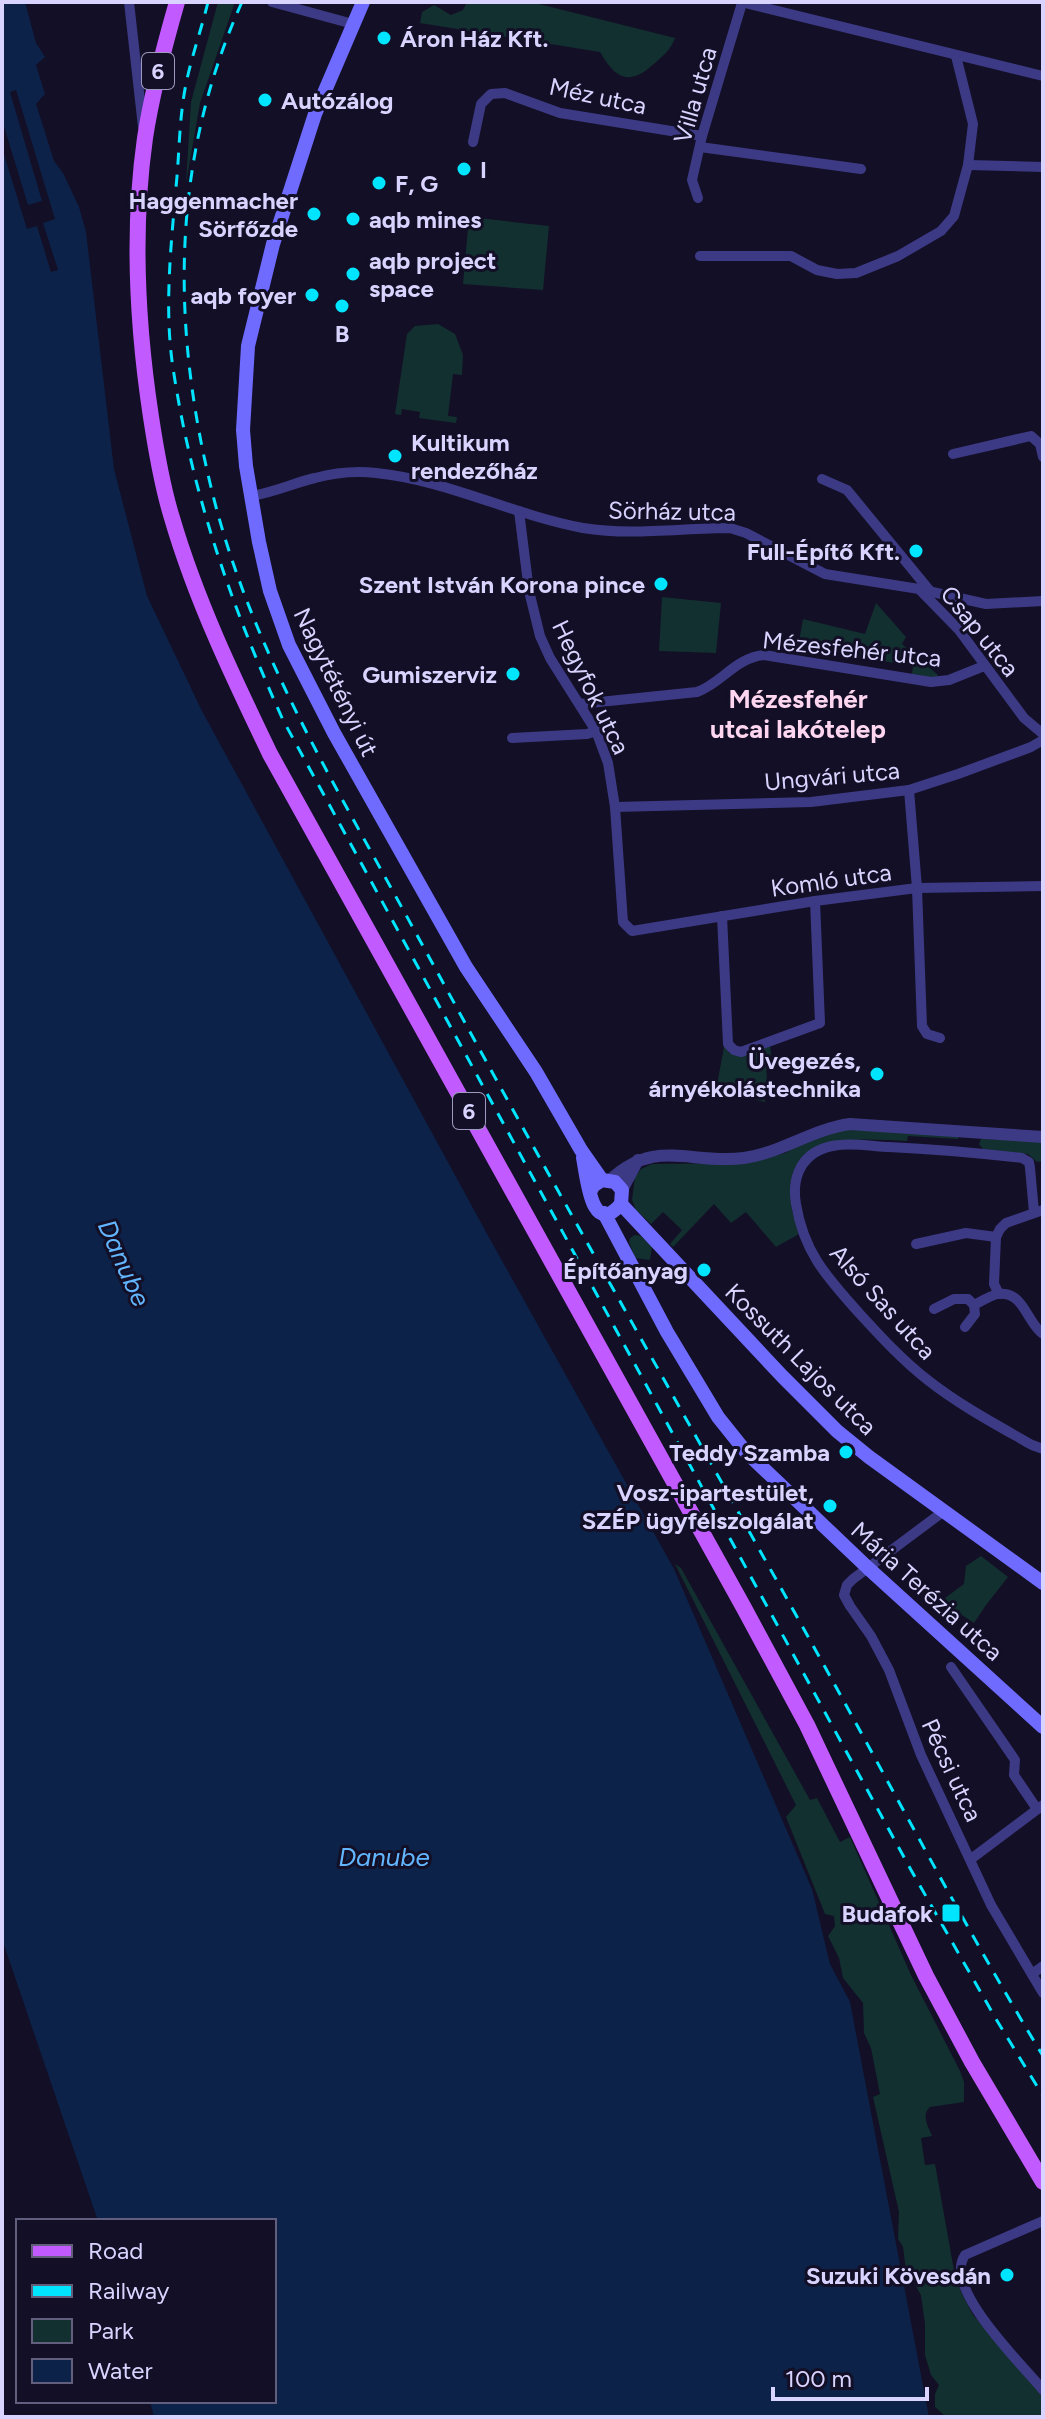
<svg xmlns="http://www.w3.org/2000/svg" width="1045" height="2419" font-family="Figtree,sans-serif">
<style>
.green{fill:#12302f}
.water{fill:#0c2248}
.pier{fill:#130f26}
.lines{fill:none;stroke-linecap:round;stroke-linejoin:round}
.minor{stroke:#3d3a85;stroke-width:10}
.tertiary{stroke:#3d3a85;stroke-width:12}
.secondary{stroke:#6f6bff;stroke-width:14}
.primary{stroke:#c25bff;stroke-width:16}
.rail{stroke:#00e5ff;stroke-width:3;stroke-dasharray:12 10;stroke-linecap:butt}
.poi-dot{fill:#00e5ff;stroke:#130f26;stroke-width:3}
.labels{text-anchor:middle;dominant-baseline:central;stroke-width:6;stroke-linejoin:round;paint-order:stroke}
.shield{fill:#130f26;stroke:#9e99be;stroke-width:2}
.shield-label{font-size:22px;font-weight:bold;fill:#d9d4ff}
.poi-label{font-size:24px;font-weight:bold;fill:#d9d4ff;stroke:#130f26;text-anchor:end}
.street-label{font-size:24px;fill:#d9d4ff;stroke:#130f26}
.neighbourhood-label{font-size:26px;font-weight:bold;fill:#ffd6f0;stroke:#130f26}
.water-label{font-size:26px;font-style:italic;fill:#62b6ff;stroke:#130f26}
</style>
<rect width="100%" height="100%" fill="#130f26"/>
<!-- green -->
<g class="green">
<path d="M218 2H235L200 103 186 183 191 102Z"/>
<path d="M467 2H531L675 38C671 49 664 55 655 63 630 86 616 80 600 52L420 23 422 12 434 5 451 15 463 10Z"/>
<path d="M469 217 549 226 543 290 463 284Z"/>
<path d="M438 324 455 334 463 355 462 375 453 374 448 416 457 417 456 423 419 418 420 412 402 409 401 415 395 414 407 334 415 326Z"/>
<path d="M662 597 721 603 716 653 659 651Z"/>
<path d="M876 603 906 637 902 644 938 675 936 678 912 674 913 666 798 647 803 619 865 634Z"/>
<path d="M725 1042 729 1053C743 1058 757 1052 770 1046L772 1061 766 1066 768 1094 764 1095 765 1102 716 1090Z"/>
<path d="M843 1127 959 1134 958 1139 908 1136 907 1141C858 1139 783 1130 791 1203 792 1213 796 1224 799 1234L776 1247 746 1212 731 1223 714 1204 673 1247 670 1244 682 1230 663 1212 651 1224 636 1210 632 1200 635 1177 641 1169 652 1164 744 1163 785 1153 815 1136Z"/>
<path d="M981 1139 1043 1141V1161L1037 1162 1028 1154 983 1149 979 1144Z"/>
<path d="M635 1235 641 1236 652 1247 650 1260 635 1258 629 1242 630 1238Z"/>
<path d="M981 1556 1008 1577 986 1605 974 1623 953 1609 945 1598 964 1584 966 1566Z"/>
<path d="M675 1564 681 1568 810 1800 817 1798 840 1842 850 1837 911 1975 960 2071 964 2082V2102L930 2107C921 2115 928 2126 932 2136L921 2138 925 2165 935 2164 955 2276 962 2294 973 2315 1043 2397V2417H946L935 2407V2394L939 2385 931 2375 925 2355V2324L921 2295 906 2270 903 2247 898 2239 899 2212 873 2097 880 2094 871 2048 864 2033 863 2003 843 1978 839 1958 828 1936 835 1926 834 1916 825 1914 786 1817 796 1805Z"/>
</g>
<!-- water -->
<path class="water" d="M2 2H25L36 43 45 57 36 65 45 94 36 104 54 161 63 173 79 207 86 232 114 469 147 596 202 711 486 1232 674 1569 812 1889 830 1964 850 2002 929 2417H154L150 2401H274V2221H98L2 1939Z"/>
<!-- pier -->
<path class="pier" d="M16 90 55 219 43 223 58 270 51 272 37 226 27 229 2 148V120L28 205 42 201 10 92Z"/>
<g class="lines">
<!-- minor -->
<g class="minor">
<path d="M129 2 143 127"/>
<path d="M272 2 353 24"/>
<path d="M741 2 1043 76"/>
<path d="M473 142 481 104 491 94 505 93 560 113 702 136"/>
<path d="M700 147 861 169"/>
<path d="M968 165 1043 167"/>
<path d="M698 198 692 180 702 136 742 3"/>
<path d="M700 256H791L817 270 837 274 856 273 898 256 941 231 954 216 968 165 973 124 956 56"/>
<path d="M953 454 1031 436 1040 444 1043 457"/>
<path d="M822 479 847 490 930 591"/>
<path d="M250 496C273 493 293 483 315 478 334 473 357 471 376 473 447 480 513 515 583 528 631 536 682 528 730 528L746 533 825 574 919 589 986 604 1043 601"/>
<path d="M519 511 529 591 540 636 550 658 596 731 608 763 615 807 623 922 632 931 815 901 917 888 1043 886"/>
<path d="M919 589 959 630 1024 718 1043 734"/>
<path d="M580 704 697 692C722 683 735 658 764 655L931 682 949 680 984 666"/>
<path d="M512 738 587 734 596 731"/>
<path d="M909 790 917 888 922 1026 927 1034 940 1038"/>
<path d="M615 807 811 802 909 790 958 774 1031 747 1043 740"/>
<path d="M722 916 728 1044 734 1050 741 1052 820 1023 815 901"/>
<path d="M1034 1212 1030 1168 1029 1162 1022 1158C978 1153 933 1149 889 1147 868 1146 842 1141 822 1149 799 1158 792 1181 796 1204 804 1253 827 1277 859 1313 881 1337 903 1361 929 1381 961 1406 997 1425 1032 1445L1043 1449"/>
<path d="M916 1244 966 1233 996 1237"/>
<path d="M999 1294 994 1284 996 1237 1000 1229 1006 1223 1043 1210"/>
<path d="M974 1305C980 1302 990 1296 997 1294 1024 1290 1026 1322 1043 1334"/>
<path d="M934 1309 954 1299H968L974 1305"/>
<path d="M965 1327 975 1314 974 1305"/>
<path d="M944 1511 853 1579 847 1585 844 1595 850 1606 871 1636 889 1670 921 1755 991 1905 1043 1993"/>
<path d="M951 1667 1015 1760 1014 1775 1037 1809"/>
<path d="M971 1859 1043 1805"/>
<path d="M1032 1974 1043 1966"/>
<path d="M1043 2221 965 2255C942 2288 1022 2364 1043 2390"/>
</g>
<!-- tertiary -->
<g class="tertiary">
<path d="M610 1180C656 1137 690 1165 744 1158 781 1153 812 1129 850 1124L1043 1137"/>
<path d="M622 1190 638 1160"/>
</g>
<!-- secondary -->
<g class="secondary">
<path d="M363 2 315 114 273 244 248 346 243 430 246 466 259 542 270 591 289 645 334 733 466 967 536 1072 581 1150 602 1180"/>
<path d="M583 1158C587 1176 591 1239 621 1204L622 1190 615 1182 602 1180 593 1186 591 1190"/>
<path d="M621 1204 782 1376 837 1431 869 1457 1043 1583"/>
<path d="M604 1213 667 1332 718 1417 746 1452 868 1568 1043 1727"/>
</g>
<!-- primary -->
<path class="primary" d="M177 2C164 47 152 92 145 138 132 230 137 325 151 417 156 450 162 486 172 518 196 600 233 677 270 754L744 1608 807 1725 926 1976 972 2062 1043 2182"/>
<!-- rail -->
<g class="rail">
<path d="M208 2C200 35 187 69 183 102 179 130 179 159 176 187 171 247 164 308 173 368 192 494 231 605 283 720L911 1870 996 2019 1043 2096"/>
<path d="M242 2C172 157 171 320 210 483 241 615 304 731 369 848 419 938 468 1029 518 1119 620 1302 723 1484 825 1667 897 1797 966 1929 1043 2056"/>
</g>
</g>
<!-- markers -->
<g class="poi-dot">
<circle cx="384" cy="38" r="8"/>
<circle cx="265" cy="100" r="8"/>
<circle cx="464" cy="169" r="8"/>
<circle cx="379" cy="183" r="8"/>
<circle cx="314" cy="214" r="8"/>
<circle cx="353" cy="219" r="8"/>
<circle cx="353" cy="274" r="8"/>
<circle cx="312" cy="295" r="8"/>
<circle cx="342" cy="306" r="8"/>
<circle cx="395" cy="456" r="8"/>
<circle cx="916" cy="551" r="8"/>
<circle cx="661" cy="584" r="8"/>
<circle cx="513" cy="674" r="8"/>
<circle cx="877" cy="1074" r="8"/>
<circle cx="704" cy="1270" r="8"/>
<circle cx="846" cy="1452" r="8"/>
<circle cx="830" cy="1506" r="8"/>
<rect x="941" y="1903" width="20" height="20" rx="4"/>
<circle cx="1007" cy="2275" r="8"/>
</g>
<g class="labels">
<!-- shield labels -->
<g class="shield">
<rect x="142" y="53" width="32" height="36" rx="6"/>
<rect x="453" y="1093" width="32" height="36" rx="6"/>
</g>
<g class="shield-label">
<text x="158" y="71">6</text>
<text x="469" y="1111">6</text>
</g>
<!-- poi labels -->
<g class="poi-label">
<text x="400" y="38" text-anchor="start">Áron Ház Kft.</text>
<text x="281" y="100" text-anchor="start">Autózálog</text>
<text x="480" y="169" text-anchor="start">I</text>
<text x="395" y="183" text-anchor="start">F, G</text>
<text x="298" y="200">Haggenmacher<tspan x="298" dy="28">Sörfőzde</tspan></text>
<text x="369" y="219" text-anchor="start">aqb mines</text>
<text x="369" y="260" text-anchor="start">aqb project<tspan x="369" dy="28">space</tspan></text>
<text x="296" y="295">aqb foyer</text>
<text x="342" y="333" text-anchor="middle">B</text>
<text x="411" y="442" text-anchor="start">Kultikum<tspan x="411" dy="28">rendezőház</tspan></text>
<text x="900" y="551">Full-Építő Kft.</text>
<text x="645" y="584">Szent István Korona pince</text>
<text x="497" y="674">Gumiszerviz</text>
<text x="861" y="1060">Üvegezés,<tspan x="861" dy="28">árnyékolástechnika</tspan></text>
<text x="688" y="1270">Építőanyag</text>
<text x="830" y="1452">Teddy Szamba</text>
<text x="814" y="1492">Vosz-ipartestület,<tspan x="814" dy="28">SZÉP ügyfélszolgálat</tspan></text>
<text x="933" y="1913">Budafok</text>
<text x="991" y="2275">Suzuki Kövesdán</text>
</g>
<!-- street labels -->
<g class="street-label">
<text transform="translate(695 95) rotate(-74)">Villa utca</text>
<text transform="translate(598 96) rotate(12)">Méz utca</text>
<text transform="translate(672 511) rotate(1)">Sörház utca</text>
<text transform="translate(980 631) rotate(51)">Csap utca</text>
<text transform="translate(852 649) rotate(6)">Mézesfehér utca</text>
<text transform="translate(336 682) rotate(64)">Nagytétényi út</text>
<text transform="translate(591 687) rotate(64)">Hegyfok utca</text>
<text transform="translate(832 776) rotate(-5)">Ungvári utca</text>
<text transform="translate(831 880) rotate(-8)">Komló utca</text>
<text transform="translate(883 1302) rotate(48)">Alsó Sas utca</text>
<text transform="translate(801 1359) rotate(45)">Kossuth Lajos utca</text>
<text transform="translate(927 1591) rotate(42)">Mária Terézia utca</text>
<text transform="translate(952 1770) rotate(65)">Pécsi utca</text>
</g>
<!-- neighbourhood labels -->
<g class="neighbourhood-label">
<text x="798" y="699">Mézesfehér<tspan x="798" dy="30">utcai lakótelep</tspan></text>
</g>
<!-- water labels -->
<g class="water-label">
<text transform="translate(124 1263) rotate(66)">Danube</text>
<text x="384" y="1857">Danube</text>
</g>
</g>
<!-- border -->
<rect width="1045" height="2419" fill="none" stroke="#d9d4ff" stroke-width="8"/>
<!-- legend -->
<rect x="16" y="2219" width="260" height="184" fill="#130f26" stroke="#625e7d" stroke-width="2"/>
<rect x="32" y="2245" width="40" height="12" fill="#c25bff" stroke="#625e7d" stroke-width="2"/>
<text x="88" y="2259" font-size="24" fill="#d9d4ff">Road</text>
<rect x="32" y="2285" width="40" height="12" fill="#00e5ff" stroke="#625e7d" stroke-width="2"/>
<text x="88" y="2299" font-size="24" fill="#d9d4ff">Railway</text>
<rect x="32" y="2319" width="40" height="24" fill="#12302f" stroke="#625e7d" stroke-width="2"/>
<text x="88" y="2339" font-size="24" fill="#d9d4ff">Park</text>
<rect x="32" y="2359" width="40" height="24" fill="#0c2248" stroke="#625e7d" stroke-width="2"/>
<text x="88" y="2379" font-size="24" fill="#d9d4ff">Water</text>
<!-- scale -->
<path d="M773 2387v12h154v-12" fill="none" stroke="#d9d4ff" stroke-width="4"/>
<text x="785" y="2387" font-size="24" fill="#d9d4ff" stroke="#130f26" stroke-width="6" paint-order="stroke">100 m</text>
</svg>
